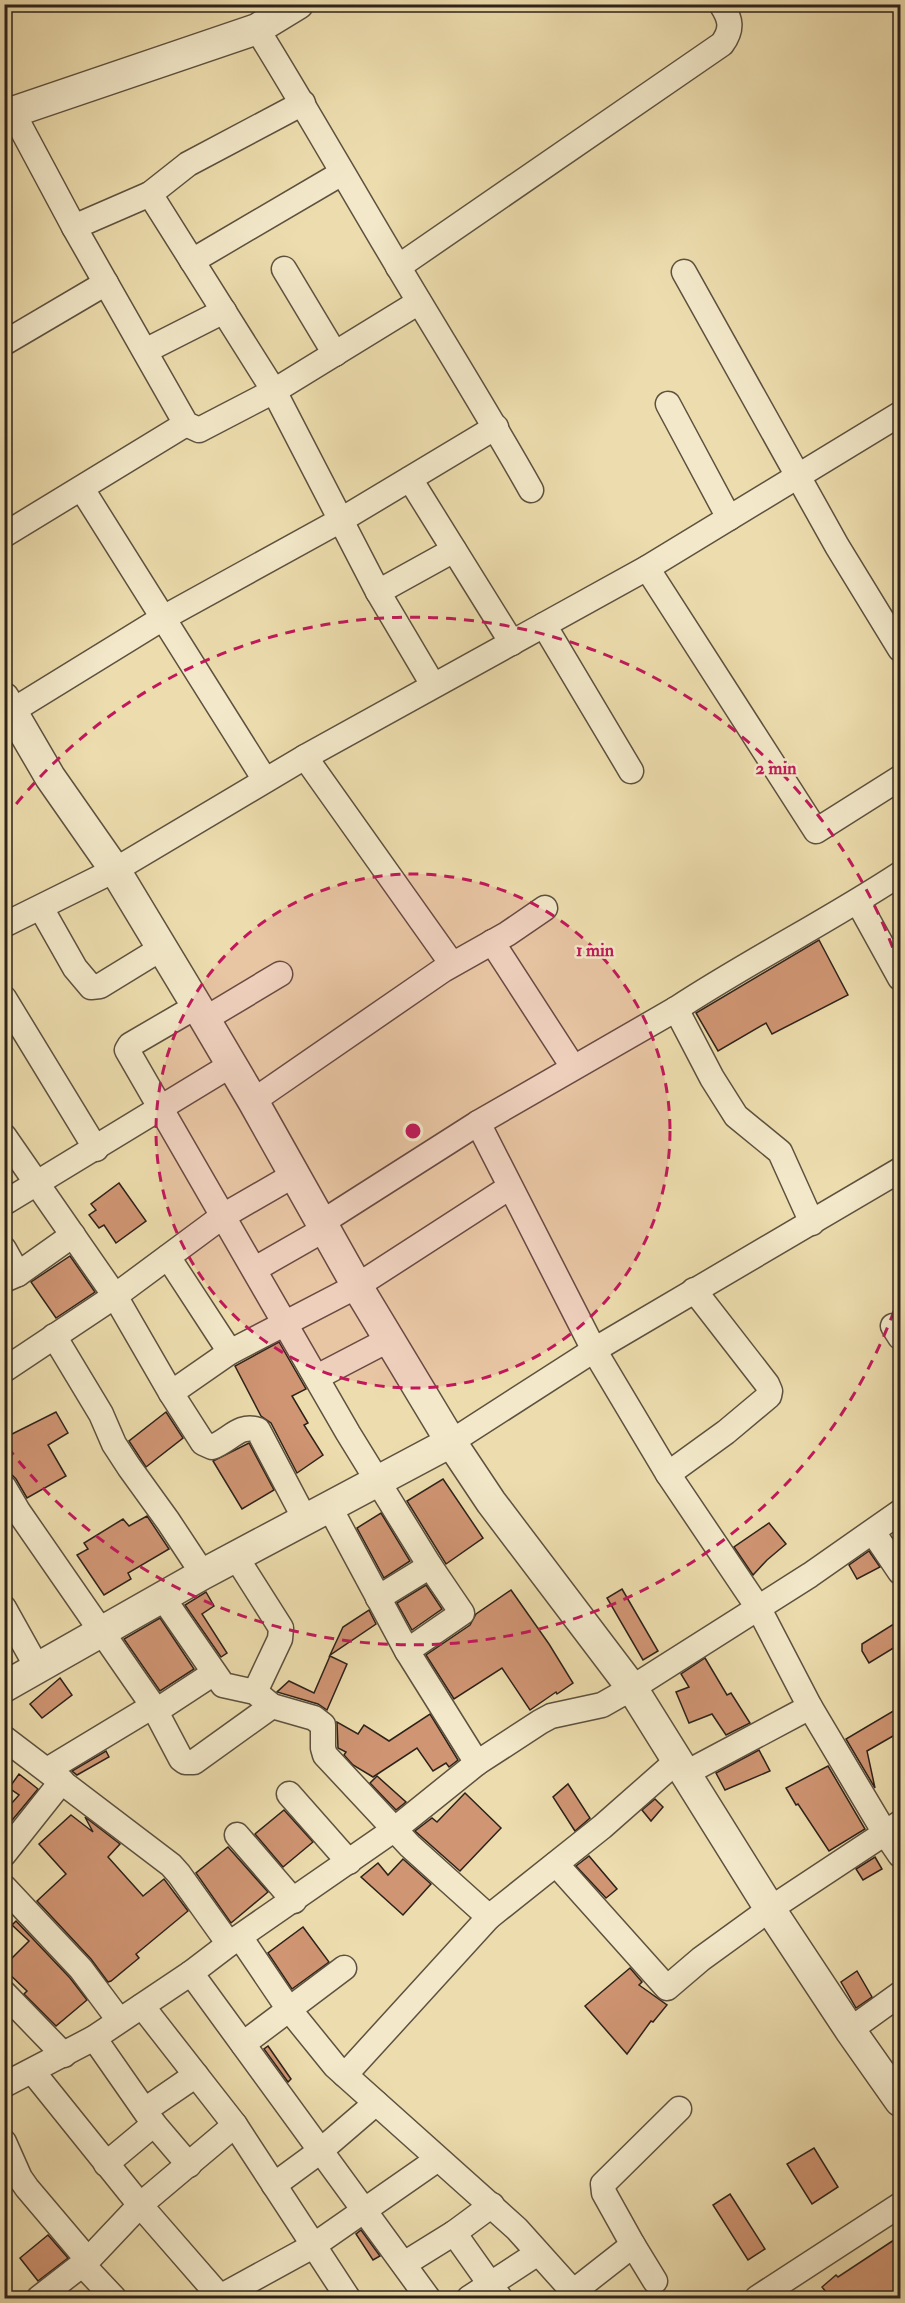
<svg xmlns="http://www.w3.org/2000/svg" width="905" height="2303" font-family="'IM FELL Double Pica',serif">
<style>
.building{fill:#d09573;stroke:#2d221a;stroke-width:1.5}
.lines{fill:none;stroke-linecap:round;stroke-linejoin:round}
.minor-casing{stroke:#5d513f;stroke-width:27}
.tertiary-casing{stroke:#5d513f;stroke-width:33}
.minor{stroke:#f3e9ca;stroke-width:24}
.tertiary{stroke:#f3e9ca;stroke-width:30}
.ring{fill:none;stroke:#c2185b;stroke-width:3;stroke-dasharray:10 8}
.centre{fill:#c2185b;stroke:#f3e9ca;stroke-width:3}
.ring-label{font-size:18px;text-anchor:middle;font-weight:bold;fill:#c2185b;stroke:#f3e9ca;stroke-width:5;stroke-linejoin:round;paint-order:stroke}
</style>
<rect width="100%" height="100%" fill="#edddae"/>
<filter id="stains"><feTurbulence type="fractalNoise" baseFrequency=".00333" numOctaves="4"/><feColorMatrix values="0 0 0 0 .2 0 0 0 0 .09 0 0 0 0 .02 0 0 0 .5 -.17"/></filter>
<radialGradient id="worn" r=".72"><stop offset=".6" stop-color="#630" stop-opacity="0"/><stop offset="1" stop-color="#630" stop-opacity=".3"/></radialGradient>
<!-- building -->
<g class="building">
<path d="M819 940 848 995 772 1034 766 1023 718 1051 696 1013Z"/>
<path d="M119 1183 146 1221 116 1243 104 1225 99 1228 89 1215 96 1210 91 1204Z"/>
<path d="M70 1256 95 1292 56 1318 31 1282Z"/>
<path d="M279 1342 306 1389 292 1396 308 1423 304 1425 323 1455 297 1473 271 1423 261 1416 235 1366Z"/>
<path d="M56 1412 68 1433 48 1445 66 1476 27 1498 16 1479 12 1475 4 1473V1438Z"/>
<path d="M166 1412 183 1438 146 1467 129 1441Z"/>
<path d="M249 1443 274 1490 242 1509 213 1461Z"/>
<path d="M443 1479 483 1538 446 1564 407 1501Z"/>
<path d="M381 1513 410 1561 384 1578 357 1528Z"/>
<path d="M147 1516 169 1549 128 1573 131 1579 104 1595 77 1555 88 1549 84 1543 123 1519 129 1526Z"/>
<path d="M769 1523 786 1544 767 1560 753 1575 734 1547Z"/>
<path d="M869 1551 880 1567 857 1579 849 1565Z"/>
<path d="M426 1585 442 1609 412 1630 397 1603Z"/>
<path d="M622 1589 658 1651 643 1660 607 1598Z"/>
<path d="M511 1590 549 1644 573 1683 557 1694 556 1692 530 1710 502 1668 454 1699 426 1655 470 1625 476 1614Z"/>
<path d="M206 1592 214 1606 202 1614 227 1653 221 1657 185 1605Z"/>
<path d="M369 1610 376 1624 330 1655 343 1627Z"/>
<path d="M160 1618 194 1669 160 1691 124 1639Z"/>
<path d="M900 1620V1644L869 1663 862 1651V1644Z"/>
<path d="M330 1656 347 1664 327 1710 318 1704 277 1692 289 1681 314 1693Z"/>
<path d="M705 1658 727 1695 731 1693 750 1723 726 1735 712 1714 689 1723 676 1692 689 1687 681 1674Z"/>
<path d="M60 1678 72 1695 42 1718 30 1704Z"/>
<path d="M900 1707V1732L867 1751 875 1788 846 1739Z"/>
<path d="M430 1714 458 1760 449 1767 446 1763 433 1771 417 1748 373 1777 353 1765 344 1755 346 1752 338 1748 337 1722 358 1734 364 1725 389 1741Z"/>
<path d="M759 1750 770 1771 725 1790 716 1773Z"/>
<path d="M106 1751 109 1757 77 1775 72 1771Z"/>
<path d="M828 1766 865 1829 829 1851 798 1804 796 1805 786 1788Z"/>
<path d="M19 1774 38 1789 4 1830V1812L19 1795 9 1788Z"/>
<path d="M377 1776 406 1802 396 1810 370 1783Z"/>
<path d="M568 1784 590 1818 575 1831 553 1797Z"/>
<path d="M465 1793 501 1828 460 1871 415 1831 432 1818 437 1822Z"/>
<path d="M655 1799 663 1807 651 1821 642 1810Z"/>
<path d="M284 1810 313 1842 283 1867 255 1834Z"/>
<path d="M71 1815 93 1832 85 1817 120 1844 108 1857 143 1896 164 1879 188 1911 136 1954 139 1958 111 1981 108 1982 91 1959 37 1901 66 1874 39 1844Z"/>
<path d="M228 1847 268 1892 231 1923 196 1873Z"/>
<path d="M589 1856 617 1889 606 1898 576 1866Z"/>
<path d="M875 1857 882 1869 863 1880 856 1869Z"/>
<path d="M403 1859 431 1884 403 1915 361 1877 378 1863 388 1875Z"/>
<path d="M16 1921 70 1978 87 2000 56 2026 24 1994 27 1991 4 1969V1966L29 1941 12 1925Z"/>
<path d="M303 1927 329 1962 292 1989 268 1953Z"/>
<path d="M630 1968 642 1982 639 1985 667 2005 653 2022 651 2021 627 2054 585 2006Z"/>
<path d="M857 1971 872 1997 856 2008 841 1982Z"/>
<path d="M268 2046 291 2079 288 2082 264 2049Z"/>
<path d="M814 2148 838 2187 812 2204 787 2164Z"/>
<path d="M730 2194 765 2249 748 2260 713 2205Z"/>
<path d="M361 2230 380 2256 373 2260 356 2234Z"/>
<path d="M48 2235 68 2258 38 2281 20 2258Z"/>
<path d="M900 2236V2286L882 2298H831L822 2287 836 2275 838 2277Z"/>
</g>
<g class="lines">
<defs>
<g id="minor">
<path d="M257 29C306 108 351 188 399 268 443 342 489 415 531 490"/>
<path d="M12 111 74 227 186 424 199 430 274 391 419 302"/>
<path d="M150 194 274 391 378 592 433 685"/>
<path d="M74 227 150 194 188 164 303 103"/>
<path d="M192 261 342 173"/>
<path d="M398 267 722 44C733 29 731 19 721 4"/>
<path d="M284 269 335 354"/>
<path d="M684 272 837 546 900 649"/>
<path d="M4 343 106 283"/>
<path d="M145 351 224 311"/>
<path d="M668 404 729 518"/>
<path d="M410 479 512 643"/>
<path d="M82 489 265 780"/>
<path d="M4 535 186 424"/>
<path d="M647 568 816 831 900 778"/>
<path d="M378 592 454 550"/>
<path d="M544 625 631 771"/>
<path d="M12 711 163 618 341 520 496 427"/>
<path d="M305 757 452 964"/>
<path d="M858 902 900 978"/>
<path d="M41 908 75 968 91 987 100 986 162 948"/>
<path d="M4 925 115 870 305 757 647 568 900 414"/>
<path d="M492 942 573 1067"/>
<path d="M4 998 96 1149"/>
<path d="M197 1006 130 1045 127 1050 348 1433 430 1566 462 1613 407 1651 477 1763"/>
<path d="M676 1009 712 1078 736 1116 780 1152 812 1223"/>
<path d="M205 1019 280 974"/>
<path d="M253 1101 443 970 507 934 545 908"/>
<path d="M478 1123 594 1350 668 1474 759 1609 810 1707 885 1833 770 1909 701 1959 667 1988 556 1864"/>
<path d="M4 1136 115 1296 171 1393 203 1443 212 1447C229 1441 240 1423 258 1430L306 1521"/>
<path d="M4 1203 231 1065"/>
<path d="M321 1223 478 1123 676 1009C749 961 827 922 900 874"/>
<path d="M4 1249 18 1274"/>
<path d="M168 1257 230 1352"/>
<path d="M255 1269 325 1229"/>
<path d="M4 1280 18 1274 73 1235"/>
<path d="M893 1326 900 1337"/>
<path d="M54 1336 101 1414 114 1444 129 1467 168 1521 203 1574"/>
<path d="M4 1370 115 1296 223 1216 294 1175"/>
<path d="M317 1377 388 1340"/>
<path d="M171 1393 230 1352 357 1286 510 1187"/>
<path d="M451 1442 594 1350 900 1170"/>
<path d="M668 1474 726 1432 769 1396 770 1391 767 1384 694 1290"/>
<path d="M4 1487 18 1511 153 1706 181 1759 185 1762H194L272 1706"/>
<path d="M330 1508 407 1651"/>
<path d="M873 1532 900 1572"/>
<path d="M236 1557 281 1628 280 1639 255 1692"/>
<path d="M163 1598 223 1685 255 1692 272 1706 314 1718 323 1725V1748L325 1755 410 1846 489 1917"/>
<path d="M378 1598 430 1566"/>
<path d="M4 1608 38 1669"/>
<path d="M156 1711 214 1673"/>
<path d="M4 1738 171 1865 179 1874 229 1944"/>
<path d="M47 1770 153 1706"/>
<path d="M686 1773 810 1707"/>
<path d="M289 1794 349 1862"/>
<path d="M900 1823 885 1833 900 1855"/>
<path d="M237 1835 294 1901"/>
<path d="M4 1854 62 1781"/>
<path d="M4 1887 81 1969 119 2020"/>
<path d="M240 1937 288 2008 335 2066 517 2229 579 2298"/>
<path d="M191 1973 428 2298"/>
<path d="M4 1993 64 2055"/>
<path d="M142 2006 235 2125 348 2298"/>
<path d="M850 2030 900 1994"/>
<path d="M94 2038 154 2124 189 2165"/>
<path d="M243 2044 344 1968"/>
<path d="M33 2072 140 2205 221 2298"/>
<path d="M345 2075 489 1917 602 1827 678 1760"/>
<path d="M4 2085 94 2038 191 1973 229 1944 395 1829 477 1763 540 1722 551 1716 602 1705 632 1688 810 1575 900 1512"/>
<path d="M145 2110 196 2075"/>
<path d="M4 2142 20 2178 27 2188 88 2260"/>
<path d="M106 2164 154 2124"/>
<path d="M274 2185 319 2152 376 2103"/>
<path d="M454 2233 500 2298"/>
<path d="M82 2264 114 2298"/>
<path d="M404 2264 454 2233 492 2205"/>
<path d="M655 2281 633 2245 604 2193 603 2184 679 2109"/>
<path d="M573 2292 633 2245"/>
<path d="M39 2298 88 2260 140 2205 235 2125"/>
<path d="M218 2298 313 2246 438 2159"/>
<path d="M469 2298 538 2253"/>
<path d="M757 2298 900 2205"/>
</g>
<g id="tertiary">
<path d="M4 115 257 29 298 4"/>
<path d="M4 698 50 777 115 870 197 1006 253 1101 357 1286 451 1442 491 1502 632 1688 770 1909 850 2030 900 2101"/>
<path d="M4 1687 203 1574 451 1442"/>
</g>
</defs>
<!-- minor casing -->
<use href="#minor" class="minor-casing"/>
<!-- tertiary casing -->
<use href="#tertiary" class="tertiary-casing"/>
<!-- minor -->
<use href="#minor" class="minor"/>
<!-- tertiary -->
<use href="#tertiary" class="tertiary"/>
</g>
<!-- distance rings -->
<circle cx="413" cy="1131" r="257" fill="#c2185b" fill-opacity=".12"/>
<g class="ring">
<circle cx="413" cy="1131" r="257"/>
<path d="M900 1294A514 514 0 0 1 5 1444M5 818A514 514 0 0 1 900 968"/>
</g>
<circle cx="413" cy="1131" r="9" class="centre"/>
<g class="ring-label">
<text x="776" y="774">2 min</text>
<text x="595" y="956">1 min</text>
</g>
<!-- margin -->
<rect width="905" height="2303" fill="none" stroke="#edddae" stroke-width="24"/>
<rect x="6" y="6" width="893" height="2291" fill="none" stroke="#2d221a" stroke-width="3"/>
<rect x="12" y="12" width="881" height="2279" fill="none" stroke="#2d221a" stroke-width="1.5"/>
<rect width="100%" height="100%" filter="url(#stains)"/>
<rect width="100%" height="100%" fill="url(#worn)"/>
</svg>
